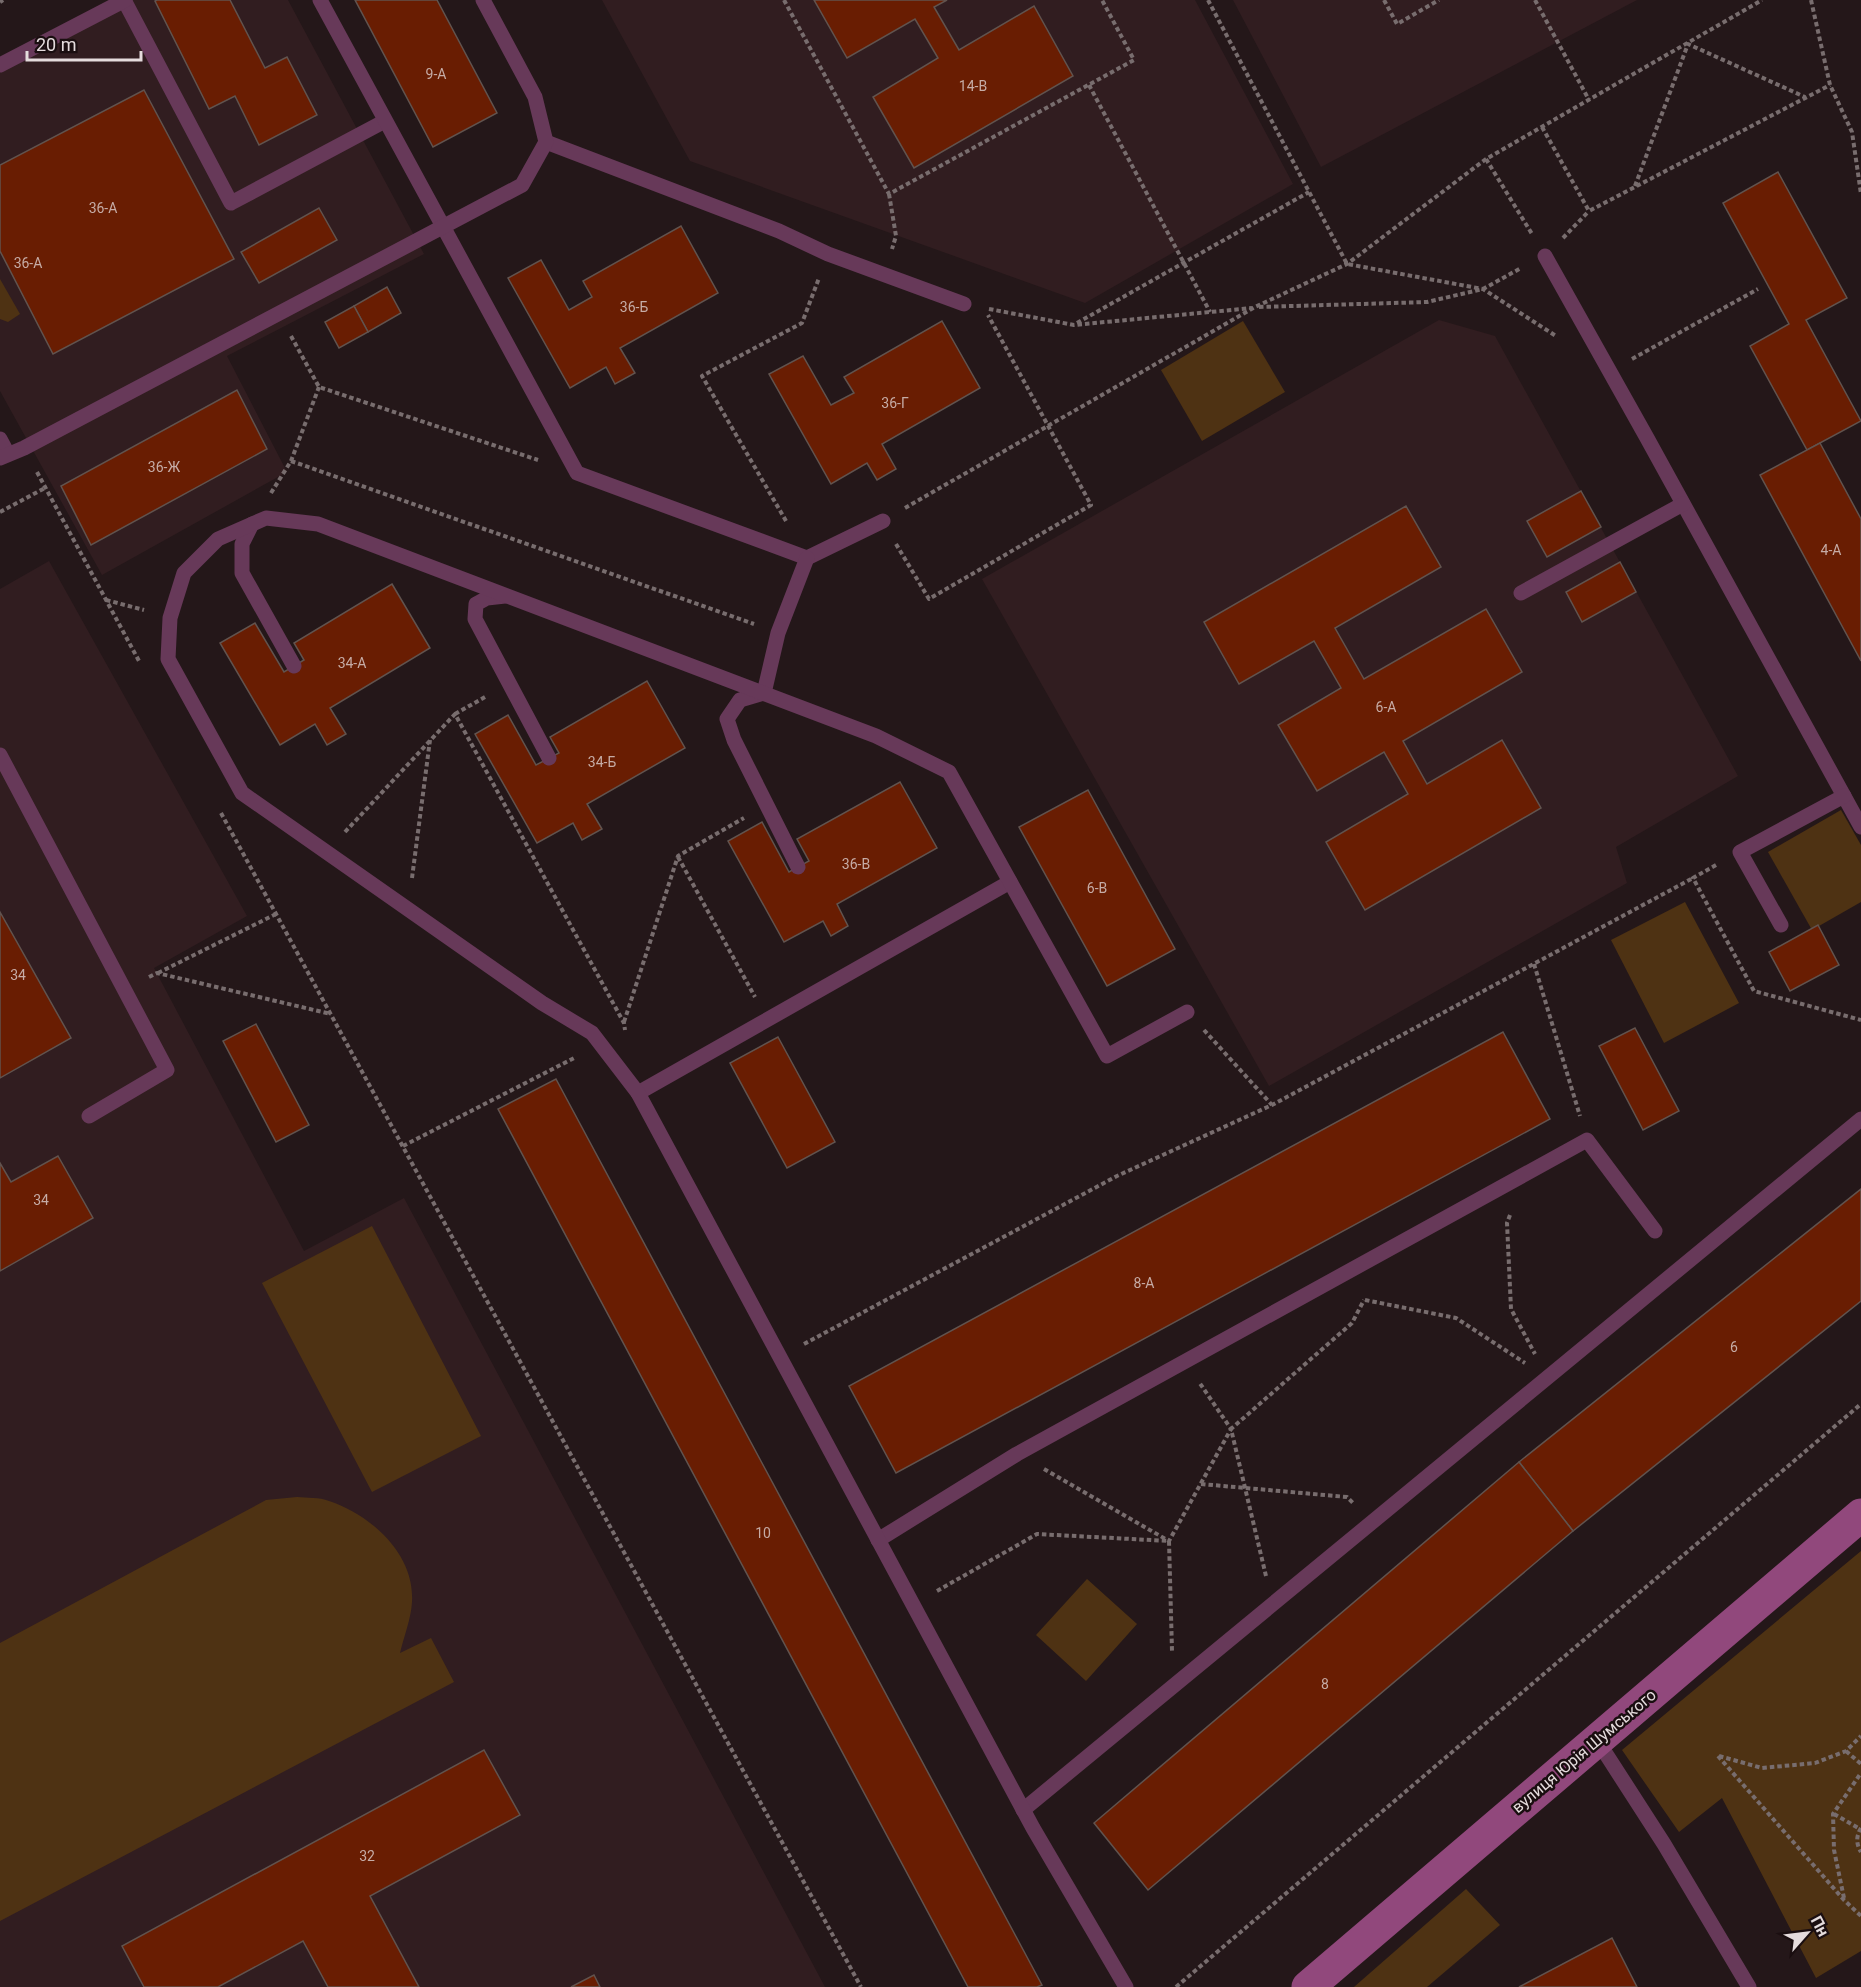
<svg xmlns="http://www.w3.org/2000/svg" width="1861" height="1987" font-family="Roboto,sans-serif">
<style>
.built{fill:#311d20}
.green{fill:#4e3213}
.building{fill:#691d02;stroke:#61534e;stroke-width:1.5}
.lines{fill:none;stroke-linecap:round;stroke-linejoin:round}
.path{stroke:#786d6e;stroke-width:4;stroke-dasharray:4.5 3;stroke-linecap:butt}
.lane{stroke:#673959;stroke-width:15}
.secondary{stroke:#91487c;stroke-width:33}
.labels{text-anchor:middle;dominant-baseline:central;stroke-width:5;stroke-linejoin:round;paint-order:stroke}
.number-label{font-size:14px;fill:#c6aca6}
.street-label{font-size:16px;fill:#e5dcdd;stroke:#1a0e10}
</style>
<rect width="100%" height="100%" fill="#241719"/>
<!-- built -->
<g class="built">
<path d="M114 0H288L424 254 227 356 287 472 102 575 0 391V57Z"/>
<path d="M602 0H1195L1293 184 1085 303 690 161Z"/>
<path d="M1233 0H1637L1321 167Z"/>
<path d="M1439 320 1495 336 1738 776 1616 847 1627 883 1269 1086 982 579Z"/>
<path d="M49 561 247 916 154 968 304 1251 404 1198 825 1987H0V589Z"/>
</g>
<!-- green -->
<g class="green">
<path d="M0 279 20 314 8 322 0 319Z"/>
<path d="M1243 321 1285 392 1202 441 1161 370Z"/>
<path d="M1841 810 1861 845V902L1812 930 1768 852Z"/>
<path d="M1685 902 1739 1003 1664 1043 1611 940Z"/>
<path d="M372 1226 481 1436 372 1492 262 1283Z"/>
<path d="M297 1497C307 1498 319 1497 329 1501 371 1515 415 1554 412 1602 411 1619 404 1636 400 1653L431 1638 454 1682 0 1921V1643L266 1500Z"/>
<path d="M1861 1551V1951L1816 1978 1722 1798 1679 1832 1622 1750Z"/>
<path d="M1087 1579 1137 1624 1086 1681 1036 1635Z"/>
<path d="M1466 1889 1500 1925 1427 1987H1354Z"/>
</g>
<!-- building -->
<g class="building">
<path d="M157 0H230L265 68 287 57 317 115 259 145 235 96 209 109 155 1Z"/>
<path d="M355 0H437L497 113 433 147Z"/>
<path d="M814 0H947L934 7 959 50 1034 6 1073 76 914 168 873 97 938 58 915 19 847 58Z"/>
<path d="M144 90 234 259 53 354 0 251V165Z"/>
<path d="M1778 172 1847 298 1806 320 1861 421 1807 450 1750 346 1789 324 1723 203Z"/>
<path d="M319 208 337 240 259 283 241 252Z"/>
<path d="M681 226 718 293 620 348 635 373 615 384 606 367 570 388 508 278 541 260 569 310 592 297 583 281Z"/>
<path d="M387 287 401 313 368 332 354 306Z"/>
<path d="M354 306 368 332 339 348 325 322Z"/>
<path d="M942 321 980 388 882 444 896 469 877 480 867 463 831 484 769 374 803 356 831 405 854 393 844 377Z"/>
<path d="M237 390 267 449 91 545 61 486Z"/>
<path d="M1820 443 1861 519V661L1760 475Z"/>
<path d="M1581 491 1601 527 1547 557 1527 521Z"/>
<path d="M1406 506 1441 567 1335 628 1364 679 1486 609 1522 672 1403 741 1427 784 1502 740 1541 808 1365 910 1326 842 1408 794 1384 752 1317 791 1278 725 1341 688 1314 641 1239 684 1204 622Z"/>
<path d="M1620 562 1636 592 1582 622 1566 592Z"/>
<path d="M392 584 430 648 330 708 346 734 327 745 315 724 280 745 220 643 255 623 284 672 304 660 294 643Z"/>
<path d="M647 681 685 748 587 804 602 829 582 840 573 823 537 843 475 734 508 715 536 765 559 753 550 737Z"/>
<path d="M900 782 937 848 837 904 848 926 831 936 823 921 784 942 728 841 762 822 789 872 809 861 797 839Z"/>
<path d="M1088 790 1175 949 1107 986 1019 827Z"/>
<path d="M0 912 71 1038 0 1078Z"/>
<path d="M1818 925 1839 965 1790 991 1769 952Z"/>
<path d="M256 1024 309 1125 276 1142 223 1041Z"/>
<path d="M1635 1028 1679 1111 1643 1130 1599 1046Z"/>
<path d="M1503 1032 1550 1119 896 1473 849 1386Z"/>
<path d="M778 1037 835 1142 787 1168 730 1063Z"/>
<path d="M556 1079 1042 1985 1037 1987H968L498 1109Z"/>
<path d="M58 1156 93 1218 0 1271V1163L11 1182Z"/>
<path d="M1861 1189V1301L1573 1531 1519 1462Z"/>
<path d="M1519 1462 1573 1531 1148 1890 1094 1823Z"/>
<path d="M484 1750 520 1815 370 1896 419 1987H328L303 1941 218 1987H144L122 1946Z"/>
<path d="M1612 1938 1637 1987H1519Z"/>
<path d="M594 1975 600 1987H571Z"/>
</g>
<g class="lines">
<!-- path -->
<g class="path">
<path d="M784 0 889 194 1134 60 1102 0"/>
<path d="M1208 0 1347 264 1483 289 1556 336"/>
<path d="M1384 0 1397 24 1439 0"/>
<path d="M1535 0 1589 100"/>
<path d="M1811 0 1830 85 1852 132 1861 194"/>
<path d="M0 2 3 0"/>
<path d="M1089 85 1210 312"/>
<path d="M1542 127 1589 211 1830 85"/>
<path d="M1486 159 1532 234"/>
<path d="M1635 186 1688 44 1805 97"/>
<path d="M889 194 896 236 892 249"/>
<path d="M1563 238 1589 211"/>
<path d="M1259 307 1427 302 1483 289 1521 268"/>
<path d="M989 309 1074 325 1252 308"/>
<path d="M1077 323 1309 192"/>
<path d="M291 336 319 387 538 460"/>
<path d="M1632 359 1758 289"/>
<path d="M291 461 754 624"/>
<path d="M37 472 139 661"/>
<path d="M271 493 291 461 319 387"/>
<path d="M905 508 1255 307 1347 264 1486 159 1762 0"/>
<path d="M0 512 45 488"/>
<path d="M786 521 702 376 802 323 819 278"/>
<path d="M896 544 929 599 1091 505 988 315"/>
<path d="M106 600 144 610"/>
<path d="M455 714 485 697"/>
<path d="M221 813 861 1987"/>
<path d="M345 832 455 714 624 1023 625 1030"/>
<path d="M678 857 755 997"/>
<path d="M1716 865 1693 878 1754 991 1861 1020"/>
<path d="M412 878 430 740"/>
<path d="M1534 964 1580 1116"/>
<path d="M158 973 276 914"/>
<path d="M149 977 157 973 331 1014"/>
<path d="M624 1022 678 856 744 818"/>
<path d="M1204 1030 1272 1105"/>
<path d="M403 1146 576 1057"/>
<path d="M1510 1215 1507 1223 1511 1309 1535 1354"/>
<path d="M1365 1300 1456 1318 1525 1363"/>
<path d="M804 1344 1117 1176 1272 1105 1693 878"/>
<path d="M1044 1469 1169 1541 1231 1429 1199 1382"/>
<path d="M1201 1484 1347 1497 1353 1503"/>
<path d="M1266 1576 1231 1429 1352 1323 1364 1300"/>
<path d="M937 1591 1037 1534 1169 1541 1172 1651"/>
<path d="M1846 1751 1861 1764"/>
<path d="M1718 1756 1844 1900 1861 1916"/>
<path d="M1719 1756 1762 1768 1815 1763 1846 1751 1861 1736"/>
<path d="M1834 1814 1860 1829"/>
<path d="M1861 1828C1856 1836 1856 1844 1861 1852"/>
<path d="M1844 1898 1834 1850 1833 1814 1861 1773"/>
<path d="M1176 1987 1861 1404"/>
</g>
<!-- lane -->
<g class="lane">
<path d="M124 0 231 203 385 121"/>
<path d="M320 0 577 473 807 558 883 521"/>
<path d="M0 65 125 0"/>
<path d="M546 142 779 231 828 254 964 304"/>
<path d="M1545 256 1647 438 1861 827"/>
<path d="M0 439 8 454"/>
<path d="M0 458 24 448 522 185 546 142 535 97 483 0"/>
<path d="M252 524 242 544V573L294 666"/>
<path d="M1521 593 1683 504"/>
<path d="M505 596 487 598 476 604 475 619 549 758"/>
<path d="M0 755 167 1070 89 1116"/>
<path d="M798 867 734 740 727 719 740 700 764 693 778 633 807 558"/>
<path d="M1781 925 1740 852 1844 796"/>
<path d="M638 1093 1010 882"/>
<path d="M878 1540 1017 1454 1587 1140 1655 1231"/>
<path d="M1597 1740 1664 1844 1749 1987"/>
<path d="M1023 1810 1861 1119"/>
<path d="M1126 1987 1033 1828 638 1093 592 1033 542 1003 242 793 168 659 170 618 184 573 218 539 266 518 318 524 876 736 949 772 1107 1056 1187 1012"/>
</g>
<!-- secondary -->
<path class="secondary" d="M1308 1987 1861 1515"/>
</g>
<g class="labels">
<!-- number labels -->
<g class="number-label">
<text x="436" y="74">9-А</text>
<text x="973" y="86">14-В</text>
<text x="103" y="208">36-А</text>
<text x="28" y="263">36-А</text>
<text x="634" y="307">36-Б</text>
<text x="895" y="403">36-Г</text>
<text x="164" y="467">36-Ж</text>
<text x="1831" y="550">4-А</text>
<text x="352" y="663">34-А</text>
<text x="1386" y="707">6-А</text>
<text x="602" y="762">34-Б</text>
<text x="856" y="864">36-В</text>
<text x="1097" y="888">6-В</text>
<text x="18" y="975">34</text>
<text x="41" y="1200">34</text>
<text x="1144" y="1283">8-А</text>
<text x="1734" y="1347">6</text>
<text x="763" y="1533">10</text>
<text x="1325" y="1684">8</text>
<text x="367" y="1856">32</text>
</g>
<!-- street labels -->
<g class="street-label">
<text transform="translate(1584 1751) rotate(-40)">вулиця Юрія Шумського</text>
</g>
</g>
<!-- north arrow -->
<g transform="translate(1807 1933) rotate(62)" stroke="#1a0e10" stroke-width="4.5" paint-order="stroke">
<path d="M0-4.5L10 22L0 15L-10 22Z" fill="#e5dcdd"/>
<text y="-9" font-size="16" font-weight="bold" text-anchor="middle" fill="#e5dcdd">Пн</text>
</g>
<!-- scale -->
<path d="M27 51v9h114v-9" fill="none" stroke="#e5dcdd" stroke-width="3"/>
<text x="36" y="51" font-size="18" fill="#e5dcdd" stroke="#1a0e10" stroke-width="4.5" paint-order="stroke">20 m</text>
</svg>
